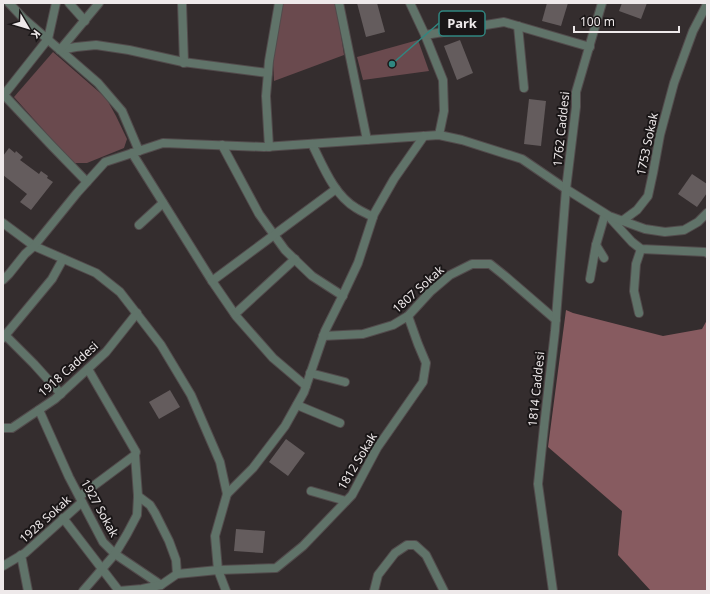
<svg xmlns="http://www.w3.org/2000/svg" width="710" height="594" font-family="'Noto Sans',sans-serif">
<style>
.green{fill:#6a4a4e}
.forest{fill:#875b60}
.building{fill:#645c5d}
.lines{fill:none;stroke-linecap:round;stroke-linejoin:round}
.minor-casing{stroke:#524b4c;stroke-width:10}
.minor{stroke:#607369;stroke-width:8}
.labels{text-anchor:middle;dominant-baseline:central;stroke-width:4;stroke-linejoin:round;paint-order:stroke}
.street-label{font-size:12px;fill:#eee9ea;stroke:#1a1617}
.leader{fill:none;stroke:#308781;stroke-width:1.5}
.callout-dot{fill:#308781;stroke:#1a1617;stroke-width:1.5}
.callout{fill:#1a1617;stroke:#308781;stroke-width:1.5}
.callout-label{font-size:13px;text-anchor:middle;font-weight:bold;fill:#eee9ea}
</style>
<rect width="100%" height="100%" fill="#342d2e"/>
<!-- green -->
<g class="green">
<path d="M281 3H336L344 55 274 81 273 61Z"/>
<path d="M418 40 429 71 363 80 357 57Z"/>
<path d="M53 52 106 98 116 116 127 139 124 148 87 163H73L14 97Z"/>
</g>
<!-- forest -->
<path class="forest" d="M566 310 573 313 663 336 702 329 707 320V591H651L618 555 622 511 548 447Z"/>
<!-- building -->
<g class="building">
<path d="M357 3H377L385 32 366 37Z"/>
<path d="M547 3H568L561 26 542 21Z"/>
<path d="M622 3H647L641 19 619 11Z"/>
<path d="M460 40 473 73 457 80 444 46Z"/>
<path d="M529 99 546 101 541 146 524 144Z"/>
<path d="M9 148 15 153 16 151 23 157 20 160 39 174 41 171 48 176 47 178 53 182 31 210 20 202 27 194 3 175V156Z"/>
<path d="M692 174 707 184V193L697 207 678 194Z"/>
<path d="M170 390 180 407 159 419 149 402Z"/>
<path d="M286 439 305 453 288 476 269 462Z"/>
<path d="M236 529 265 531 263 553 234 551Z"/>
</g>
<g class="lines">
<defs>
<g id="minor">
<path d="M9 3 23 18 98 83 122 111 139 151"/>
<path d="M69 3 85 21"/>
<path d="M182 3 184 63"/>
<path d="M339 3 367 140"/>
<path d="M410 3 425 35 443 80 444 111 439 135"/>
<path d="M518 26 524 88"/>
<path d="M425 35 504 22 590 47"/>
<path d="M60 50 76 47 96 45 129 50 183 62 268 73"/>
<path d="M60 50 99 3"/>
<path d="M4 95 52 146 87 182"/>
<path d="M3 96 48 39 56 3"/>
<path d="M312 144C323 166 334 195 356 208 362 212 368 214 373 217"/>
<path d="M222 145 259 214 285 250 312 276 343 296"/>
<path d="M269 147 266 96 269 61 279 3"/>
<path d="M132 153 212 281 236 316 273 358 306 386"/>
<path d="M611 219 632 242 641 249 705 252 707 253"/>
<path d="M622 221 637 210 648 196 653 173 660 135 674 83 693 31 707 4"/>
<path d="M3 223 34 246 96 273 120 292 161 345 191 395 220 462 227 494 215 536 218 570 226 591"/>
<path d="M139 225 163 203"/>
<path d="M596 245 604 258"/>
<path d="M590 279 596 245 605 214"/>
<path d="M3 280 9 274 25 254 34 246 77 193 105 162 163 143 264 147 439 135 462 140 522 159 566 189 609 216 645 229 665 232 684 230 698 222 707 213"/>
<path d="M212 281 336 189"/>
<path d="M639 313 634 291 636 264 641 249"/>
<path d="M235 314 295 259"/>
<path d="M5 335 34 364 61 394"/>
<path d="M323 336 363 334 393 325 408 316 430 292 450 275 472 264H490L505 276 556 320"/>
<path d="M3 338 52 279 63 259"/>
<path d="M310 373 345 382"/>
<path d="M297 405 340 423"/>
<path d="M39 410 69 477 103 542 115 554 161 585"/>
<path d="M3 428H12L55 399 106 352 137 313"/>
<path d="M311 491 346 501"/>
<path d="M227 494 253 468 285 426 304 392 325 331 342 297 358 263 374 214 394 179 424 136"/>
<path d="M80 496 135 455 136 452 88 369"/>
<path d="M138 496 150 505 155 513 169 541 176 560 177 574"/>
<path d="M63 518 119 591"/>
<path d="M21 555 28 591"/>
<path d="M3 566 25 553 82 502"/>
<path d="M83 591 115 554 127 534 137 515 138 496 135 455"/>
<path d="M119 591 142 589 161 585 177 574 218 570 276 568 303 546 352 495 377 448 423 382 426 363 418 344 408 316"/>
<path d="M374 591 378 575 395 553 407 545H415L426 555 444 591"/>
<path d="M553 591 538 484 544 427 555 331 566 189 576 107V92L602 3"/>
</g>
</defs>
<!-- minor casing -->
<use href="#minor" class="minor-casing"/>
<!-- minor -->
<use href="#minor" class="minor"/>
</g>
<g class="labels">
<!-- street labels -->
<g class="street-label">
<text transform="translate(561 129) rotate(-84)">1762 Caddesi</text>
<text transform="translate(647 144) rotate(-78)">1753 Sokak</text>
<text transform="translate(418 289) rotate(-42)">1807 Sokak</text>
<text transform="translate(68 369) rotate(-42)">1918 Caddesi</text>
<text transform="translate(536 389) rotate(-84)">1814 Caddesi</text>
<text transform="translate(357 461) rotate(-59)">1812 Sokak</text>
<text transform="translate(100 508) rotate(61)">1927 Sokak</text>
<text transform="translate(45 519) rotate(-42)">1928 Sokak</text>
</g>
</g>
<!-- callouts -->
<path class="leader" d="M392 64L439 23"/>
<circle class="callout-dot" cx="392" cy="64" r="4"/>
<rect class="callout" x="439" y="11" width="46" height="25" rx="4"/>
<g class="callout-label">
<text x="462" y="28">Park</text>
</g>
<!-- border -->
<rect width="710" height="594" fill="none" stroke="#eee9ea" stroke-width="8"/>
<!-- north arrow -->
<g transform="translate(28 28) rotate(128)" stroke="#1a1617" stroke-width="3" paint-order="stroke">
<path d="M0-3L7 15L0 10L-7 15Z" fill="#eee9ea"/>
<text y="-6" font-size="11" font-weight="bold" text-anchor="middle" fill="#eee9ea">K</text>
</g>
<!-- scale -->
<path d="M574 26v6h105v-6" fill="none" stroke="#eee9ea" stroke-width="2"/>
<text x="580" y="26" font-size="12" fill="#eee9ea" stroke="#1a1617" stroke-width="3" paint-order="stroke">100 m</text>
</svg>
